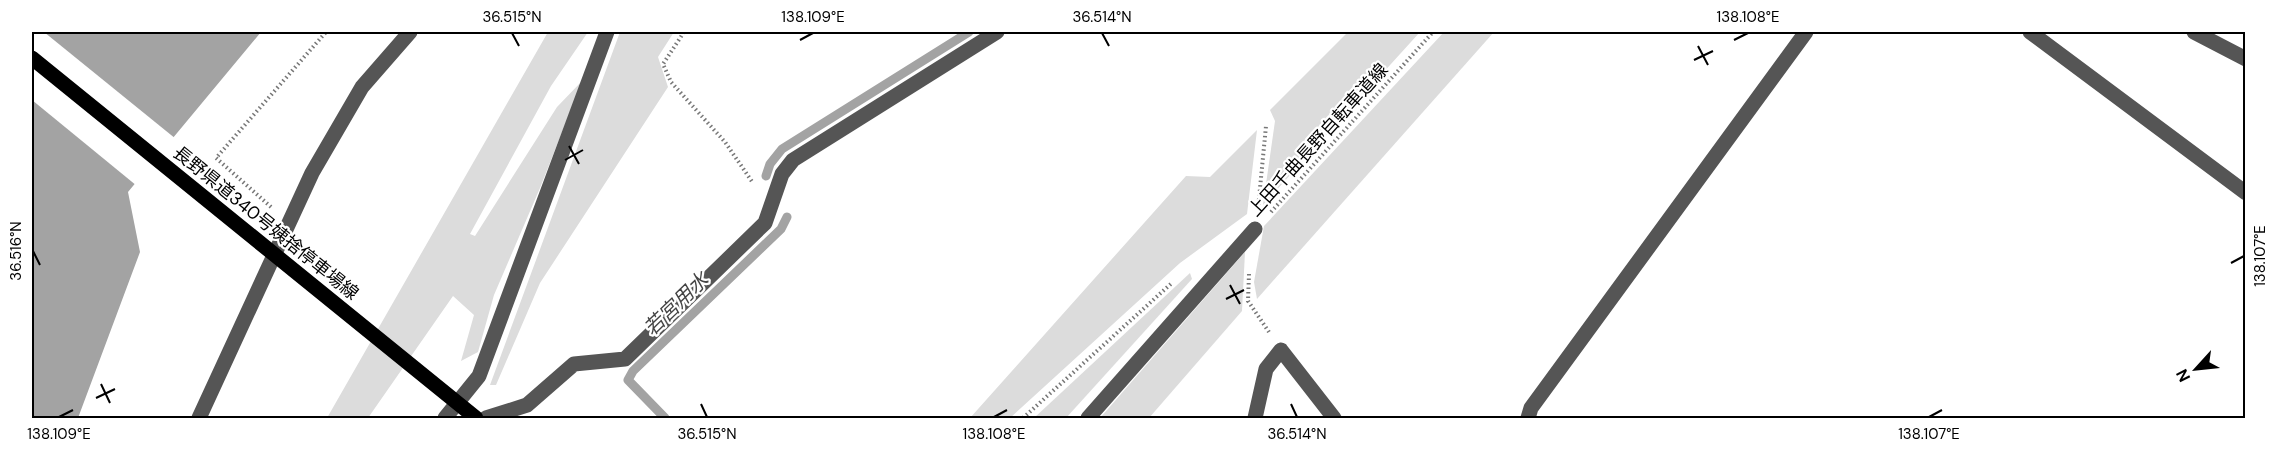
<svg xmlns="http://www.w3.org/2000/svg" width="2277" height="450" font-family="'DM Sans','Noto Sans JP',sans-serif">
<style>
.green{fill:#dcdcdc}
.water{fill:#a3a3a3}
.pier{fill:#fff}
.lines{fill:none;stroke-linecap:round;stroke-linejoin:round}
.stream{stroke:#a3a3a3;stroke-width:9}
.path{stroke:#777;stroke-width:4;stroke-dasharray:1.5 3;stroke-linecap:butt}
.minor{stroke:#555;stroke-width:15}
.major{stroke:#000;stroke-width:15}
.ticks{fill:none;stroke:#000;stroke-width:2}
.labels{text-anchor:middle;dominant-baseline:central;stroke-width:4.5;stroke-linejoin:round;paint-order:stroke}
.street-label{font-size:18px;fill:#000;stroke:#fff}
.water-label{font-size:20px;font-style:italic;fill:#444;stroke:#fff}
.neatline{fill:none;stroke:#000;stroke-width:2}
.ticks-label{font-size:15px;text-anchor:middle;fill:#000}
</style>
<rect width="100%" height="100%" fill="#fff"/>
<!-- green -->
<g class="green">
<path d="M548 32H588L551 86 470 234 475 236 557 107 582 81 540 188 494 295 478 352 461 361 474 315 453 296 368 418H327Z"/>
<path d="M620 32H674L658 57 668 87 540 283 496 385H490Z"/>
<path d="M1348 32H1420L1263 205 1275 121 1270 110Z"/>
<path d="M1444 32H1494L1257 299 1254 282 1264 226Z"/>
<path d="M1257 130 1247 214 1180 263 1010 418H970L1186 176 1210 177Z"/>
<path d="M1245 252 1242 311 1149 418H1100Z"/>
<path d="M1190 273 1192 279 1066 418H1034Z"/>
</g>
<!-- water -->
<path class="water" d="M32 32H261L128 192 140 252 78 418H32Z"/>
<!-- pier -->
<path class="pier" d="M32 32H44L176 139 137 186 32 100Z"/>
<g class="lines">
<!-- stream -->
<g class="stream">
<path d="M766 176 770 164 782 149 969 32"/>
<path d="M665 418 628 380 633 371 781 229 787 217"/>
</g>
<!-- path -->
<g class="path">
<path d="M684 32 663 64 671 82 725 142 753 183"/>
<path d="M271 207 216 158 326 32"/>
<path d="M1258 209 1266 126"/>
<path d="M1271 212 1433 32"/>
<path d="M1249 274 1248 301 1269 332"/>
<path d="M1023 418 1173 282"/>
</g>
<!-- minor -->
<g class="minor">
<path d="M2030 32 2246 193"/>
<path d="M2194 32 2246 59"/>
<path d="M199 418 312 173 362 87 410 32"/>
<path d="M445 418 479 376 607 32"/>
<path d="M486 418 527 405 574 364 625 359 765 223 782 174 793 160 997 32"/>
<path d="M1088 418 1255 229"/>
<path d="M1255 418 1266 369 1281 350 1334 418"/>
<path d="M1528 418 1531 408 1806 32"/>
</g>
<!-- major -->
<path class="major" d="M32 58 476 418"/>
</g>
<!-- ticks -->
<path class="ticks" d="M512 33 519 46M1102 33 1109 46M800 40 813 33M1734 40 1748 33M1698 46 1708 65M1694 60 1713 51M569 146 579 164M565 160 583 150M33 251 40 265M2231 263 2244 256M1230 285 1240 304M1226 299 1244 290M101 384 110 403M96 398 115 389M701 404 707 417M1291 404 1297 417M59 417 73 410M994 417 1007 410M1929 417 1942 410"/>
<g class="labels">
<!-- street labels -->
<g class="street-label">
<text transform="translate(1318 140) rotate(-48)">上田千曲長野自転車道線</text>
<text transform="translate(266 223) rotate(39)">長野県道340号姨捨停車場線</text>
</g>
<!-- water labels -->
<g class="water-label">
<text transform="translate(676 304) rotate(-44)">若宮用水</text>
</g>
</g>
<!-- border -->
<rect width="2277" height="450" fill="none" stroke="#ffffff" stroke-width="66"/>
<!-- north arrow -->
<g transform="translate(2196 369) rotate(243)" stroke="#ffffff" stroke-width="4.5" paint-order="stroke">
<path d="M0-4.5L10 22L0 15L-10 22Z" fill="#000000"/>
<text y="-9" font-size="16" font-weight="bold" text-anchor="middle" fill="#000000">N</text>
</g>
<rect x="33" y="33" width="2211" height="384" class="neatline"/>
<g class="ticks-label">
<text x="512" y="22">36.515°N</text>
<text x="813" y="22">138.109°E</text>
<text x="1102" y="22">36.514°N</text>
<text x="1748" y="22">138.108°E</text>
<text transform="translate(16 251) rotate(-90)" y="5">36.516°N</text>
<text transform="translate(2260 256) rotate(-90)" y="5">138.107°E</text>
<text x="59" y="439">138.109°E</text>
<text x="707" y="439">36.515°N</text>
<text x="994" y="439">138.108°E</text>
<text x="1297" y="439">36.514°N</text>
<text x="1929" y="439">138.107°E</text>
</g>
</svg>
